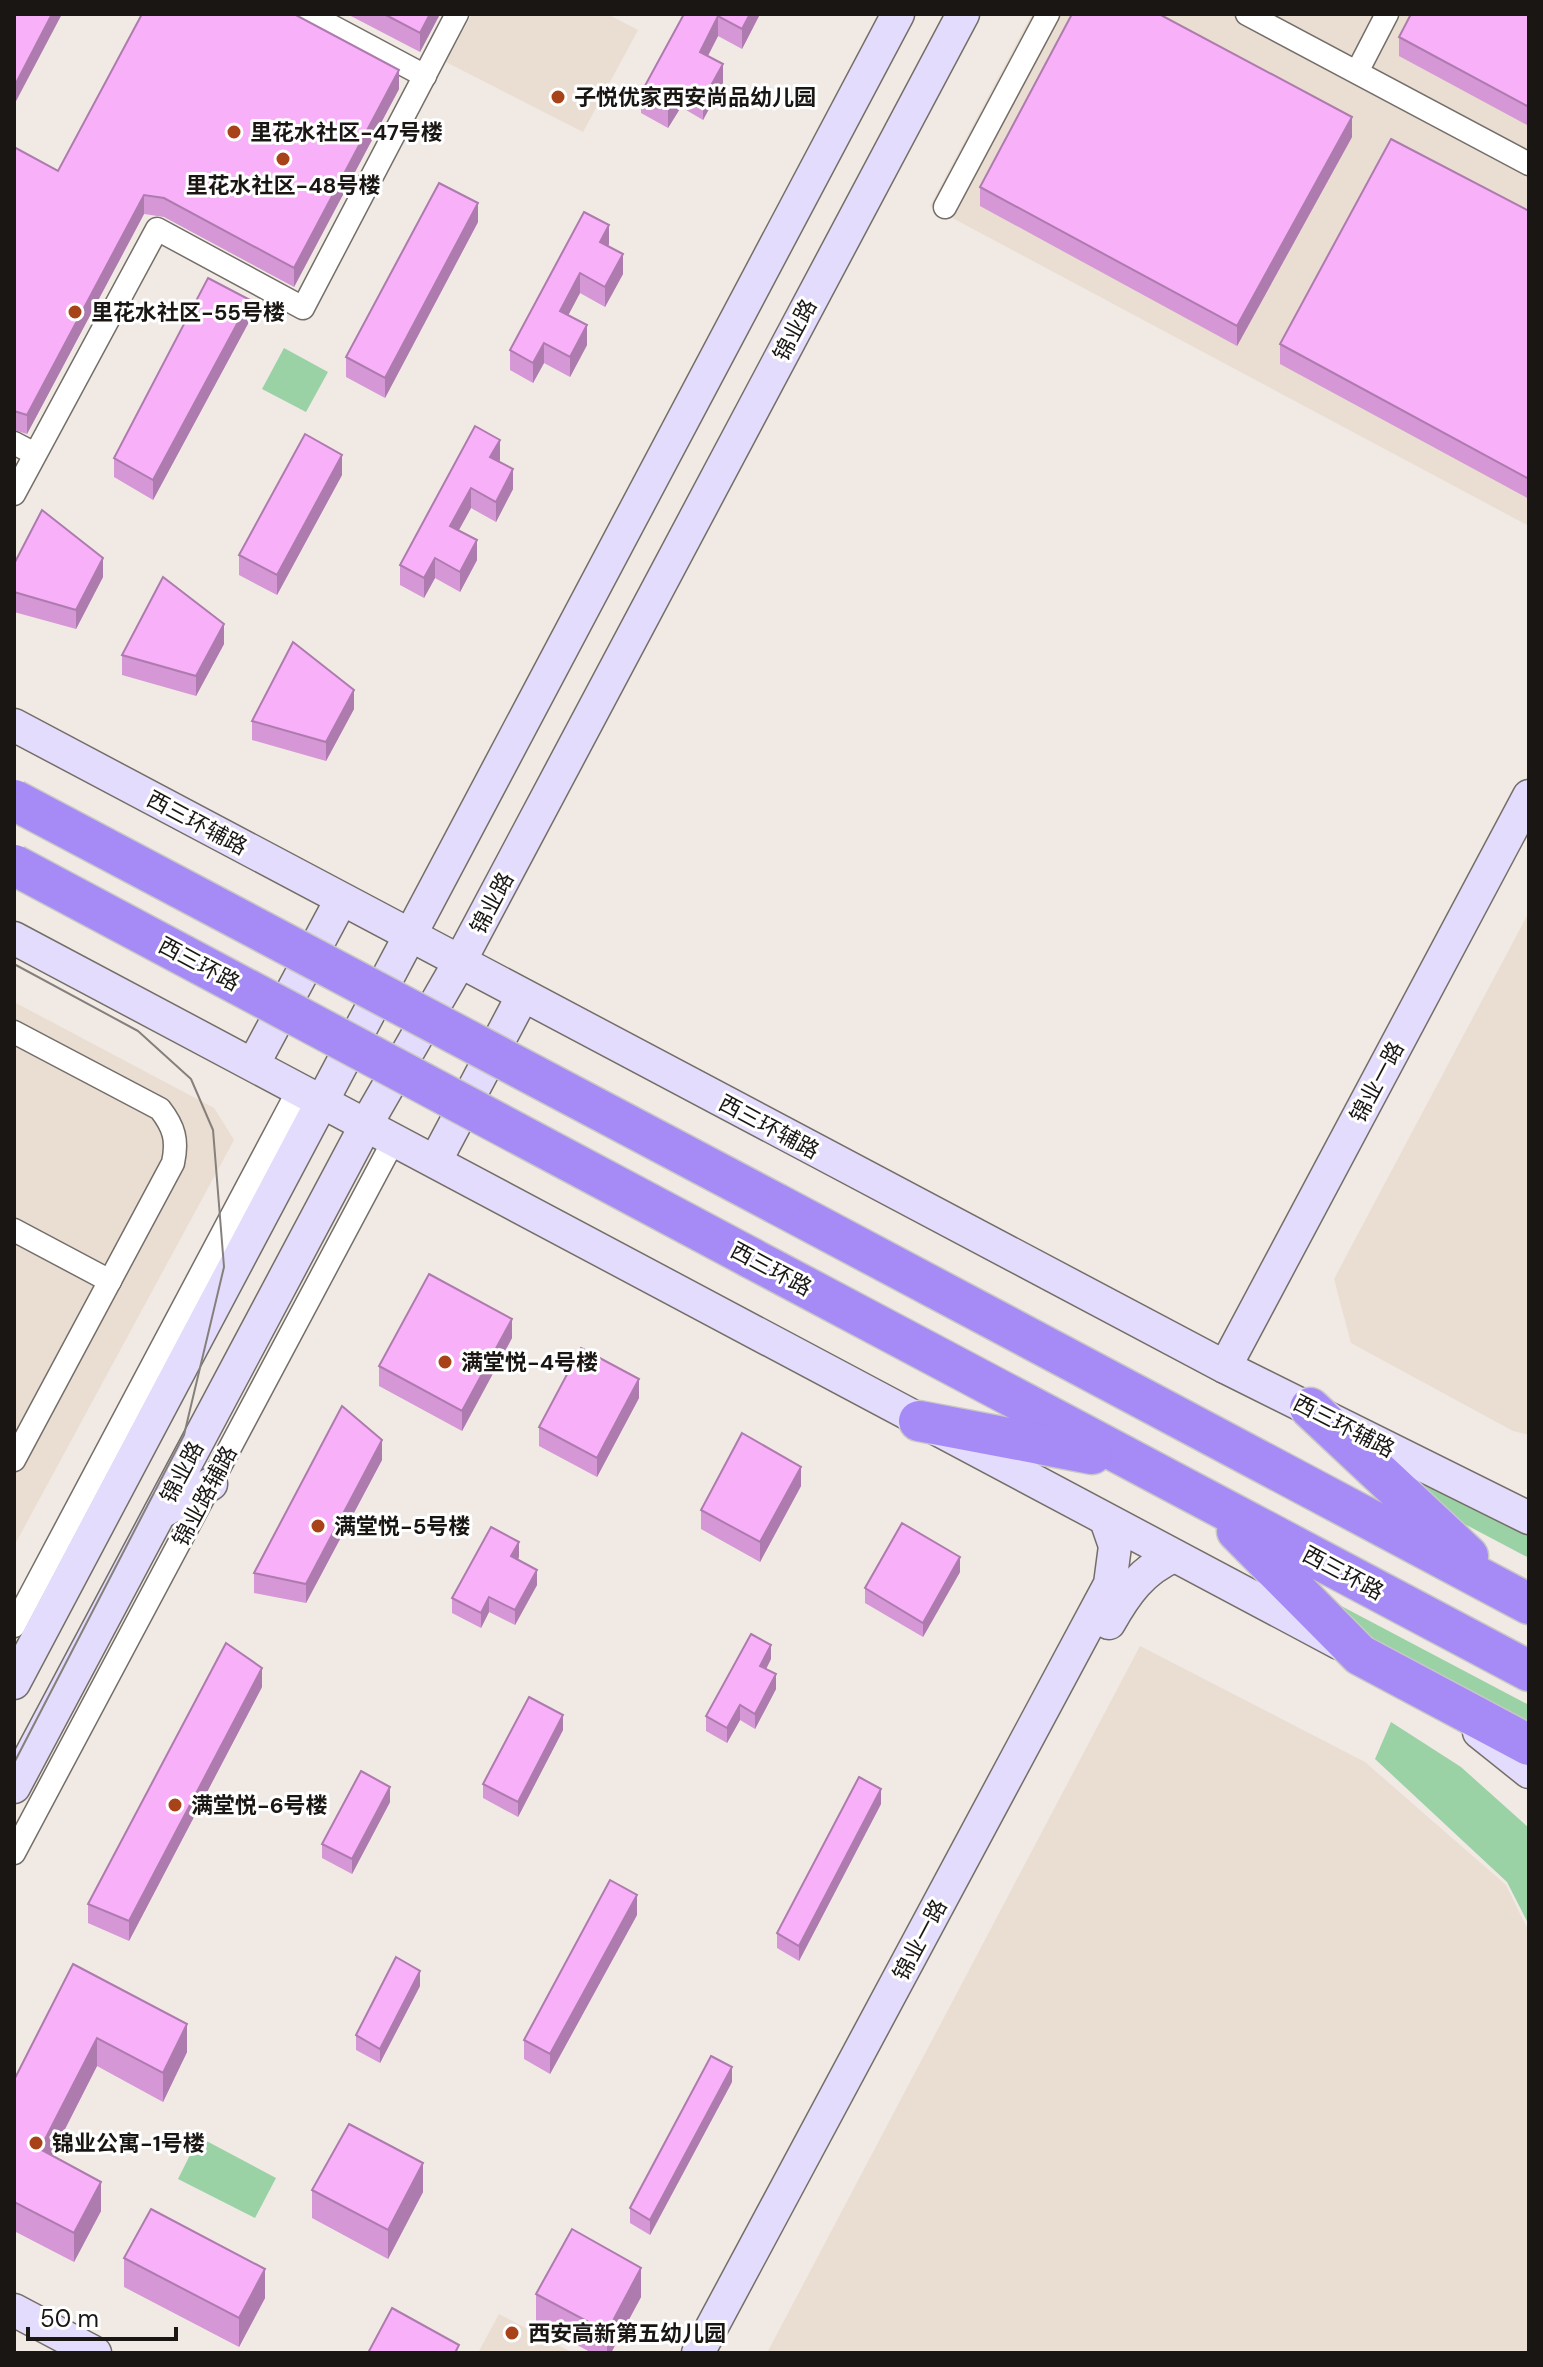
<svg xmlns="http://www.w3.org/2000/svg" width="1543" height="2367" font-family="'DM Sans','Noto Sans SC',sans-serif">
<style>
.built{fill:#eaddd2}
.green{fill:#9ad2a6}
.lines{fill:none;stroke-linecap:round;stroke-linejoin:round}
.street-casing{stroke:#746e69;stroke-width:25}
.secondary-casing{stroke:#746e69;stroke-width:35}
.highway-casing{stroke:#c8c7c7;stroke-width:43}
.street{stroke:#fff;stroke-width:22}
.secondary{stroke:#e4dcfc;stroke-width:32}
.highway{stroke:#a68af5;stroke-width:40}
.tram{stroke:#85807c;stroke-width:2}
.highway-bridge-casing{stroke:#c8c7c7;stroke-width:43;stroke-linecap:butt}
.highway-bridge{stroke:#a68af5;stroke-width:40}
.wall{fill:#d597d6}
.shaded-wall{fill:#ae7bae}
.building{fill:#f8b0f9;stroke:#ae7bae;stroke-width:2}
.poi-dot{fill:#a84319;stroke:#fff;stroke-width:3}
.labels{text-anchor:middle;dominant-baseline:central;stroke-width:6;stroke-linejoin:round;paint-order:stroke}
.poi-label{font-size:22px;font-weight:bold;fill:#191614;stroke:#fff;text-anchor:start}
.street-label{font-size:22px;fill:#191614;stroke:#fff}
</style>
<rect width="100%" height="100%" fill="#f1eae4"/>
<!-- built -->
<g class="built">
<path d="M472 14H607L638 30 583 132 446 62Z"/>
<path d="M1032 14H1529V526L930 206Z"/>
<path d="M1529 912V1435L1513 1431 1351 1343 1334 1279Z"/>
<path d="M14 1002 214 1108 234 1140 14 1546Z"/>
<path d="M1140 1646 1365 1762 1506 1885 1529 1932V2353H767Z"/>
<path d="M499 2314 573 2353H478Z"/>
</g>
<!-- green -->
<g class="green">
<path d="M284 348 328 372 306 412 262 389Z"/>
<path d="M1401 1468 1529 1535V1558L1436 1509Z"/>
<path d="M1328 1599 1529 1705V1730L1374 1647Z"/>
<path d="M1391 1722 1461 1767 1529 1828V1925L1507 1882 1375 1759Z"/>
<path d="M199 2137 276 2178 255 2218 178 2179Z"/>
</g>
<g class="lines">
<defs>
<g id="street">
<path d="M309 14 425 76"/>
<path d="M1247 14 1529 164"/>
<path d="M1357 72 1387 14"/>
<path d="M945 207 1048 14"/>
<path d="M14 443 35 454"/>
<path d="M14 494 157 229 303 308 457 14"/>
<path d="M14 1032 160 1109C174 1127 178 1140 173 1163L14 1460"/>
<path d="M14 1230 110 1281"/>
<path d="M14 1626 300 1087"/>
<path d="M14 1853 395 1138"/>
</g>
<g id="secondary">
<path d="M14 725 1225 1367 1529 1518"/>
<path d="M14 938 1339 1643"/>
<path d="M254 1063 341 900"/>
<path d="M436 1160 522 997"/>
<path d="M1225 1367 1529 796"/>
<path d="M160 1513 211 1484"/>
<path d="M1109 1623C1126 1593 1142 1570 1174 1556"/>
<path d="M14 1683 898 14"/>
<path d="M1479 1732 1529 1772"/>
<path d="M14 1787 367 1123 459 963 963 14"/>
<path d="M14 2310 95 2353"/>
<path d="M698 2353 1110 1584 1115 1546 1106 1520"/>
</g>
<g id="highway">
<path d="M777 1204 1529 1604"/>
<path d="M751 1258 1529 1671"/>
<path d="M1310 1408 1468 1556"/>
<path d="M919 1421 1092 1454"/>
<path d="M1237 1531 1360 1655 1529 1745"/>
</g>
</defs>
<!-- street casing -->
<use href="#street" class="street-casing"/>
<!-- secondary casing -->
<use href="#secondary" class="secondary-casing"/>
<!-- highway casing -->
<use href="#highway" class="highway-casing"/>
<!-- street -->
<use href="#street" class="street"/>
<!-- secondary -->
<use href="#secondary" class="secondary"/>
<!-- highway -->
<use href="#highway" class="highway"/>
<!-- tram -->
<path class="tram" d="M14 964 138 1031 191 1079 213 1130 224 1267 184 1435 14 1763"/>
<defs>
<g id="highway-bridge">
<path d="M14 800 777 1204"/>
<path d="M14 865 751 1258"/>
</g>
</defs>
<!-- highway-bridge casing -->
<use href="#highway-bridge" class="highway-bridge-casing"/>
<!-- highway-bridge -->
<use href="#highway-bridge" class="highway-bridge"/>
</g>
<!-- wall -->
<g class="wall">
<path d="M347 14H440L420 52Z"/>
<path d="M684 14H760L742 49 718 36 708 56 723 83 703 120 681 107 668 128 641 113V93Z"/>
<path d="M1529 14V126L1399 56V37Z"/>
<path d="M399 89 294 287 164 217 144 214 27 434 14 430V147L58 171Z"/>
<path d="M1352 137 1237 346 980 206V187Z"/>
<path d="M1529 211V499L1280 364V344Z"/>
<path d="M584 212 609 244 608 246 623 274 605 307 580 293 568 315 587 345 570 377 544 363 533 383 510 370V350Z"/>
<path d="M478 222 385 398 346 377V357Z"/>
<path d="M250 320 153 500 114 477V458Z"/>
<path d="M475 426 500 460 499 461 513 489 496 522 471 508 459 530 477 560 460 592 435 578 424 598 400 585V565Z"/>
<path d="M342 475 277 595 239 575V555Z"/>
<path d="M14 564 103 577 76 629 14 612Z"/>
<path d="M224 644 196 696 122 675V655Z"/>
<path d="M354 709 326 761 252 740V721Z"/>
<path d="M512 1338 462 1431 379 1386V1366Z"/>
<path d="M639 1398 597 1477 539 1446V1427Z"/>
<path d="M382 1460 306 1603 254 1593V1573Z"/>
<path d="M801 1486 760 1562 701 1529V1510Z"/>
<path d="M519 1557 518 1560 537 1585 515 1625 489 1612 481 1628 452 1613V1598Z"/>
<path d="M960 1572 923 1637 865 1603V1588Z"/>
<path d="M771 1659 766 1669 776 1689 755 1729 740 1720 727 1743 706 1731V1716Z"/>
<path d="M262 1687 129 1941 88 1923V1904Z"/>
<path d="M563 1730 518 1817 483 1798V1784Z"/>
<path d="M390 1802 352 1874 322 1858V1844Z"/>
<path d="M881 1804 799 1961 777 1948V1933Z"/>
<path d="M637 1915 550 2074 524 2059V2040Z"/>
<path d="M73 1964 187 2052 163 2102 97 2066 52 2155 101 2211 74 2262 14 2231V2080Z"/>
<path d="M420 1986 380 2063 356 2050V2035Z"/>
<path d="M732 2082 650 2235 630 2223V2208Z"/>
<path d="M312 2190 423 2192 388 2259 312 2218Z"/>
<path d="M124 2258 265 2298 239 2347 124 2287Z"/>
<path d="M536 2294 641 2297 611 2353H592L536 2323Z"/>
</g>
<!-- shaded-wall -->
<g class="shaded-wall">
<path d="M52 14H62L14 105V87Z"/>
<path d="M430 14H440L420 52V33Z"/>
<path d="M750 14H760L742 49V29Z"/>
<path d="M718 16V36L700 71V52Z"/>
<path d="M723 64V83L703 120V100Z"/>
<path d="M399 70V89L294 287V268Z"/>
<path d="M681 87V107L668 128V108Z"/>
<path d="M1352 117V137L1237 346V326Z"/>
<path d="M144 195V214L27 434V415Z"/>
<path d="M478 203V222L385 398V378Z"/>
<path d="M609 225V244L600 262V242Z"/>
<path d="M623 254V274L605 307V287Z"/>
<path d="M580 273V293L560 331V311Z"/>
<path d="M250 300V320L153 500V480Z"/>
<path d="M587 325V345L570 377V357Z"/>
<path d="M544 343V363L533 383V363Z"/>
<path d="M500 440V460L490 477V457Z"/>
<path d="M342 455V475L277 595V575Z"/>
<path d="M513 469V489L496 522V502Z"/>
<path d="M471 488V508L450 546V526Z"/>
<path d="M477 540V560L460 592V572Z"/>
<path d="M103 558V577L76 629V610Z"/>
<path d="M435 558V578L424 598V578Z"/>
<path d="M224 624V644L196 696V676Z"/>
<path d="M354 690V709L326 761V742Z"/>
<path d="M512 1319V1338L462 1431V1411Z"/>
<path d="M639 1379V1398L597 1477V1458Z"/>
<path d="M382 1440V1460L306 1603V1584Z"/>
<path d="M801 1467V1486L760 1562V1542Z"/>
<path d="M519 1542V1557L511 1571V1556Z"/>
<path d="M960 1557V1572L923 1637V1623Z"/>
<path d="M537 1570V1585L515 1625V1610Z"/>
<path d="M489 1597V1612L481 1628V1613Z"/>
<path d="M771 1645V1659L760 1681V1666Z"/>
<path d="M262 1668V1687L129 1941V1921Z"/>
<path d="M776 1674V1689L755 1729V1714Z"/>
<path d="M740 1705V1720L727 1743V1728Z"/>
<path d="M563 1715V1730L518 1817V1802Z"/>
<path d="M390 1787V1802L352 1874V1859Z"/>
<path d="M881 1789V1804L799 1961V1946Z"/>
<path d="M637 1895V1915L550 2074V2054Z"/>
<path d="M420 1971V1986L380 2063V2049Z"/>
<path d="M187 2024V2052L163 2102V2073Z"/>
<path d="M97 2038V2066L40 2178V2149Z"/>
<path d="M732 2067V2082L650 2235V2220Z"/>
<path d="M423 2163V2192L388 2259V2230Z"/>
<path d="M101 2182V2211L74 2262V2233Z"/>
<path d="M641 2268V2297L611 2353H607V2332Z"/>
<path d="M265 2269V2298L239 2347V2318Z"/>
</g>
<!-- building -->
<g class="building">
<path d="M14 14H52L14 87Z"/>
<path d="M142 14H294L399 70 294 268 164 198 144 195 27 415 14 411V147L58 171Z"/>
<path d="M384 14H430L420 33Z"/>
<path d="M684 14H750L742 29 718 16 700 52 723 64 703 100 681 87 668 108 641 93Z"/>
<path d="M1072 14H1159L1352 117 1237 326 980 187Z"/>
<path d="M1411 14H1529V107L1399 37Z"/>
<path d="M1391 139 1529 211V479L1280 344Z"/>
<path d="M439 183 478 203 385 378 346 357Z"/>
<path d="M584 212 609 225 600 242 623 254 605 287 580 273 560 311 587 325 570 357 544 343 533 363 510 350Z"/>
<path d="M208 278 250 300 153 480 114 458Z"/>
<path d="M475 426 500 440 490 457 513 469 496 502 471 488 450 526 477 540 460 572 435 558 424 578 400 565Z"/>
<path d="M305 434 342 455 277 575 239 555Z"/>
<path d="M42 510 103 558 76 610 14 592V564Z"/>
<path d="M163 577 224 624 196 676 122 655Z"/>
<path d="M293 642 354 690 326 742 252 721Z"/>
<path d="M429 1274 512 1319 462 1411 379 1366Z"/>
<path d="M581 1348 639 1379 597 1458 539 1427Z"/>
<path d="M342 1406 382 1440 306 1584 254 1573Z"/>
<path d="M742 1433 801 1467 760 1542 701 1510Z"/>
<path d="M902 1523 960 1557 923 1623 865 1588Z"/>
<path d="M491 1527 519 1542 511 1556 537 1570 515 1610 489 1597 481 1613 452 1598Z"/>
<path d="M751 1634 771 1645 760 1666 776 1674 755 1714 740 1705 727 1728 706 1716Z"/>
<path d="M226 1643 262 1668 129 1921 88 1904Z"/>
<path d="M529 1697 563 1715 518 1802 483 1784Z"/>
<path d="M361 1771 390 1787 352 1859 322 1844Z"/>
<path d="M859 1777 881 1789 799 1946 777 1933Z"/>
<path d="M610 1880 637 1895 550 2054 524 2040Z"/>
<path d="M396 1957 420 1971 380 2049 356 2035Z"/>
<path d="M73 1964 187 2024 163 2073 97 2038 40 2149 101 2182 74 2233 14 2202V2080Z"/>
<path d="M711 2056 732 2067 650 2220 630 2208Z"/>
<path d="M349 2124 423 2163 388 2230 312 2190Z"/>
<path d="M151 2209 265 2269 239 2318 124 2258Z"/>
<path d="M572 2229 641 2268 607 2332 536 2294Z"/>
<path d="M392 2308 459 2345 455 2353H368Z"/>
</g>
<!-- markers -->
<g class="poi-dot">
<circle cx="558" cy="97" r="8"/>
<circle cx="234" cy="132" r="8"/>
<circle cx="283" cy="159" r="8"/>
<circle cx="75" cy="312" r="8"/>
<circle cx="445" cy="1362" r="8"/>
<circle cx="318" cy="1526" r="8"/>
<circle cx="175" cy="1805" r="8"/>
<circle cx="36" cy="2143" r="8"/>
<circle cx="512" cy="2333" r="8"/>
</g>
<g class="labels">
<!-- poi labels -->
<g class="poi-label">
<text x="574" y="97">子悦优家西安尚品幼儿园</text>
<text x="250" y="132">里花水社区-47号楼</text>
<text x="283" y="185" text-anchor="middle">里花水社区-48号楼</text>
<text x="91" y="312">里花水社区-55号楼</text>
<text x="461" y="1362">满堂悦-4号楼</text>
<text x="334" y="1526">满堂悦-5号楼</text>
<text x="191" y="1805">满堂悦-6号楼</text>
<text x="52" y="2143">锦业公寓-1号楼</text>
<text x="528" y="2333">西安高新第五幼儿园</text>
</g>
<!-- street labels -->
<g class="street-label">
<text transform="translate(795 330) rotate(-62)">锦业路</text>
<text transform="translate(197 823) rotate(28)">西三环辅路</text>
<text transform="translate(492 903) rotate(-62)">锦业路</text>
<text transform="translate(199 964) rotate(28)">西三环路</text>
<text transform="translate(1377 1082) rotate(-62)">锦业一路</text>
<text transform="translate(769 1127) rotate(28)">西三环辅路</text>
<text transform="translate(771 1269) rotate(28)">西三环路</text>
<text transform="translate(1344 1426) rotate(27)">西三环辅路</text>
<text transform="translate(182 1472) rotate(-62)">锦业路</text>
<text transform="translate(205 1496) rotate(-62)">锦业路辅路</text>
<text transform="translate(1343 1573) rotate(28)">西三环路</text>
<text transform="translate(920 1940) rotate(-62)">锦业一路</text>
</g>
</g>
<!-- border -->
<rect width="1543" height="2367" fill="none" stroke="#191614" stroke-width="32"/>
<!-- scale -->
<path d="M28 2327v12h148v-12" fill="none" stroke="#191614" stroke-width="4"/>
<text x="40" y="2327" font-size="24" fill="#191614" stroke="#ffffff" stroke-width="6" paint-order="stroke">50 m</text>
</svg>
